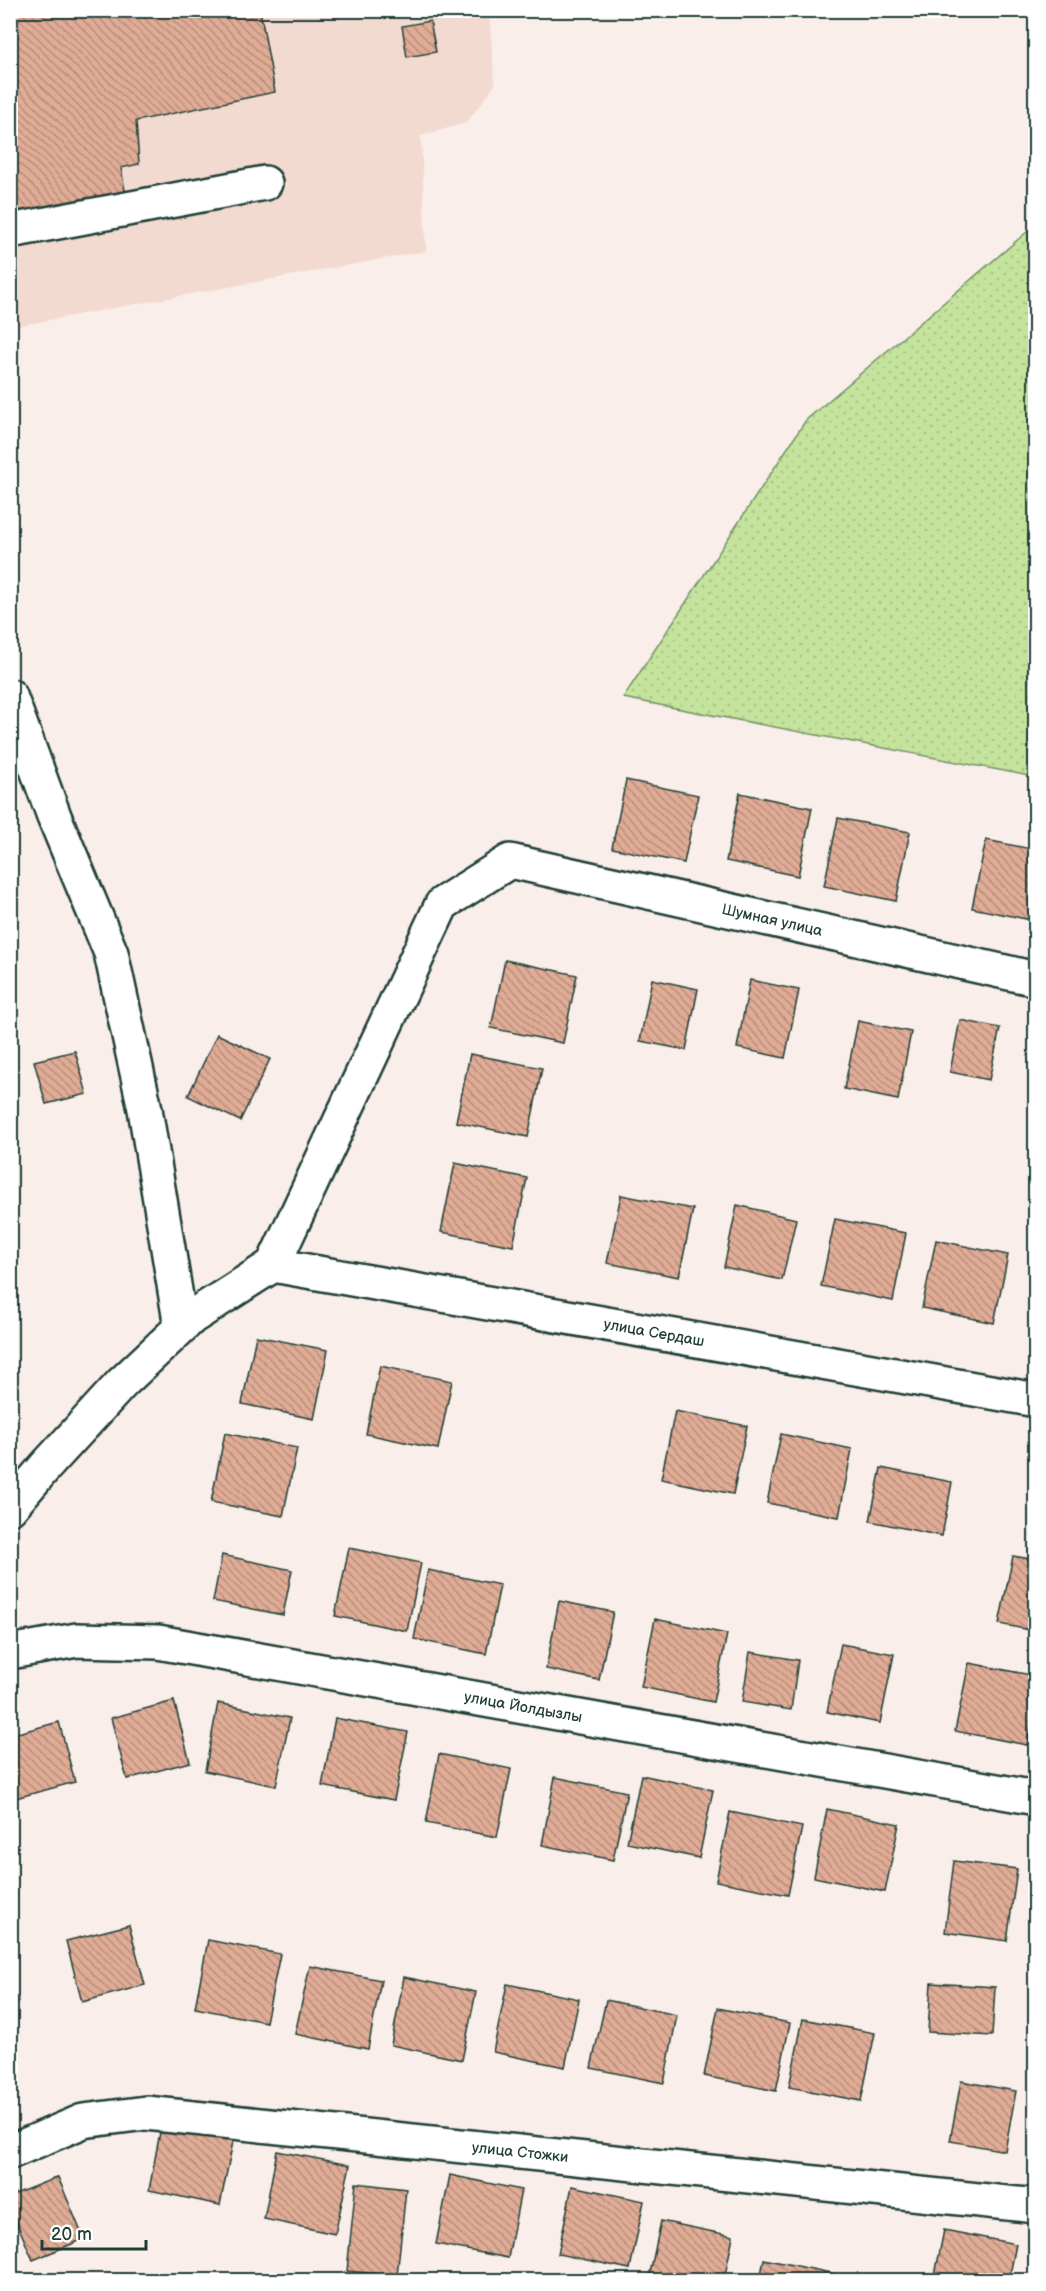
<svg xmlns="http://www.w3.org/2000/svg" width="1046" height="2291" font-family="'Balsamiq Sans',sans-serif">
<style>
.built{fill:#f2dad1}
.grass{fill:url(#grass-dots);stroke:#729068;stroke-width:1.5}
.building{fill:url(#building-back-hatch);stroke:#1f3d34;stroke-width:1.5}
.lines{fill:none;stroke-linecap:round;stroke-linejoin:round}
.minor-casing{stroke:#1f3d34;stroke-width:38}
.minor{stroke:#fff;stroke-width:33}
.labels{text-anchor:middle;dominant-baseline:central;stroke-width:5;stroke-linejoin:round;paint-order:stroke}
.street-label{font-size:15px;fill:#1f3d34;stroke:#fff}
</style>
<defs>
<pattern id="grass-dots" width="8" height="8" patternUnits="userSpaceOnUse" patternTransform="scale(1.5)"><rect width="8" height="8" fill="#c4e39c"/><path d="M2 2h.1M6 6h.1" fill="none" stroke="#a8c487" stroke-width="1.8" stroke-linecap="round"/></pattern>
<pattern id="building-back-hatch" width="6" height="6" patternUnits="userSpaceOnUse" patternTransform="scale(1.5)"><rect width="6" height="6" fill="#e1ac96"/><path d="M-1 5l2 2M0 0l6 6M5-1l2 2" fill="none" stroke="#b68d7b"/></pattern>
</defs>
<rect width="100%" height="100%" fill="#f9eeea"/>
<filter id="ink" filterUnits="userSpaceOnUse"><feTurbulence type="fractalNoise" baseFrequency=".0167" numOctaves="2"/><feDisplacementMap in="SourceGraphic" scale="12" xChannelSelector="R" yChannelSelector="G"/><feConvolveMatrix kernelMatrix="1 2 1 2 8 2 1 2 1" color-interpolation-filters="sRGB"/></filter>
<g filter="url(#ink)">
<!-- built -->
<path class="built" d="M11 11H489L495 85 466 123 421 136 426 251 11 327Z"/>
<!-- grass -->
<path class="grass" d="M1035 225V777L623 698 806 420Z"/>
<!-- building -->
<g class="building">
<path d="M10 10H260L275 92 136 121 139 164 121 168 127 202 10 223Z"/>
<path d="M430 21 436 52 407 57 402 26Z"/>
<path d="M626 780 698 795 684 863 612 848Z"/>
<path d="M740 793 812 808 798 876 726 861Z"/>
<path d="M838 818 910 832 896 901 824 886Z"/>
<path d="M986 840 1036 850V921L972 908Z"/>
<path d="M505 960 577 975 563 1043 491 1028Z"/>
<path d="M652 979 698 989 686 1050 640 1041Z"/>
<path d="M750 980 799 990 785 1058 737 1048Z"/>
<path d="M960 1020 1000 1028 989 1080 950 1072Z"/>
<path d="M858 1021 911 1032 898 1100 844 1089Z"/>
<path d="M217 1034 270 1059 240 1121 188 1096Z"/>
<path d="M75 1051 87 1094 46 1104 34 1061Z"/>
<path d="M470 1054 542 1068 528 1137 456 1122Z"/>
<path d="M455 1163 527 1178 513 1246 441 1232Z"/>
<path d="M621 1195 693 1209 679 1277 607 1263Z"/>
<path d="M737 1205 796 1219 782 1280 724 1267Z"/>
<path d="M835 1219 906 1233 893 1301 821 1286Z"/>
<path d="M936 1240 1008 1255 994 1323 922 1308Z"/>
<path d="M256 1336 328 1350 314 1419 242 1404Z"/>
<path d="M380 1366 452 1381 438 1449 366 1434Z"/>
<path d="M675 1411 747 1426 733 1494 661 1479Z"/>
<path d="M225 1433 297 1448 283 1516 211 1502Z"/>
<path d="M781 1434 852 1449 839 1517 767 1503Z"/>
<path d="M881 1468 952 1482 942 1536 870 1521Z"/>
<path d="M349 1548 421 1563 407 1631 335 1616Z"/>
<path d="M222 1555 292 1570 283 1615 213 1601Z"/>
<path d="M1013 1556 1036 1560V1631L999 1624Z"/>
<path d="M428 1570 500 1585 486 1654 414 1639Z"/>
<path d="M559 1601 613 1612 599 1680 546 1669Z"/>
<path d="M655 1619 727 1634 713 1702 641 1687Z"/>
<path d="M841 1644 894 1654 880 1723 827 1712Z"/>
<path d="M750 1652 798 1660 791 1710 742 1702Z"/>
<path d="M969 1663 1036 1676V1705L1027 1745 955 1731Z"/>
<path d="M174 1701 190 1762 127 1779 111 1718Z"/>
<path d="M218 1703 290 1718 276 1786 205 1771Z"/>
<path d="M335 1718 408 1732 394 1800 322 1786Z"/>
<path d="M59 1722 75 1782 12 1799 10 1735Z"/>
<path d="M439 1754 511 1769 497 1837 426 1823Z"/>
<path d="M641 1775 713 1790 699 1858 627 1843Z"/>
<path d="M555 1777 627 1792 613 1860 542 1845Z"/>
<path d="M827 1809 899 1824 885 1892 814 1877Z"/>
<path d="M730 1812 802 1827 788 1895 716 1881Z"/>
<path d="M954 1861 1017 1869 1007 1941 945 1932Z"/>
<path d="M129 1925 145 1985 82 2002 66 1941Z"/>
<path d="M208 1940 280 1954 266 2022 195 2008Z"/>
<path d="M310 1966 381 1980 368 2049 295 2034Z"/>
<path d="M404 1977 476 1992 462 2060 391 2045Z"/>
<path d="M931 1983 995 1987 992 2036 928 2032Z"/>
<path d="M507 1984 579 1999 565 2067 493 2052Z"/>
<path d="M606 2000 677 2015 664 2083 591 2068Z"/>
<path d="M718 2008 790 2023 776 2091 704 2076Z"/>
<path d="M803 2019 875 2033 861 2101 789 2087Z"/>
<path d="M10 2034 16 2054 10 2055Z"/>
<path d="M961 2081 1016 2091 1005 2151 950 2141Z"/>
<path d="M162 2122 234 2137 220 2205 149 2190Z"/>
<path d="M277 2151 350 2165 335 2234 264 2219Z"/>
<path d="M450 2175 521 2190 508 2258 436 2244Z"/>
<path d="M58 2177 84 2239 33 2260 10 2207V2196Z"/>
<path d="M356 2183 406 2189 397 2276 347 2271Z"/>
<path d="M572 2186 644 2201 630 2269 558 2254Z"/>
<path d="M661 2221 733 2236 724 2280H662L649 2278Z"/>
<path d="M944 2230 1016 2244 1009 2280H934Z"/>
<path d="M764 2259 836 2274 835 2280H760Z"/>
</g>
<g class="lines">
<defs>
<g id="minor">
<path d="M10 231 265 183"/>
<path d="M10 696 54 816 111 953 145 1109 181 1327"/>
<path id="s1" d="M273 1265 1036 1400"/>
<path id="s2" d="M10 1508 45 1467 122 1383 192 1317 273 1265 442 904 510 861 1036 979"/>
<path id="s3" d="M10 1652 77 1640 158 1642 1036 1798"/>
<path id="s4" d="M10 2152 83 2121 146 2113 1036 2206"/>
</g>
</defs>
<!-- minor casing -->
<use href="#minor" class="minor-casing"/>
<!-- minor -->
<use href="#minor" class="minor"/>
</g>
</g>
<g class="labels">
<!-- street labels -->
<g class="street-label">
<text stroke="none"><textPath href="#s2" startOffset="1108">Шумная улица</textPath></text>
<text stroke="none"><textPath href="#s1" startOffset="387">улица Сердаш</textPath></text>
<text stroke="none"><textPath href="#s3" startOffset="520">улица Йолдызлы</textPath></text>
<text stroke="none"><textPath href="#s4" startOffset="519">улица Стожки</textPath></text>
</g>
</g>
<!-- margin -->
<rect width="1046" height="2291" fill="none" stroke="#fff" stroke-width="36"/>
<rect x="18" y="18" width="1010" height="2255" fill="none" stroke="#1f3d34" stroke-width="2" filter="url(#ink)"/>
<!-- scale -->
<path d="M42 2240v9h104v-9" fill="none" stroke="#1f3d34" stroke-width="3"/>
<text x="51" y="2240" font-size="18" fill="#1f3d34" stroke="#ffffff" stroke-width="4.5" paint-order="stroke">20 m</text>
</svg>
